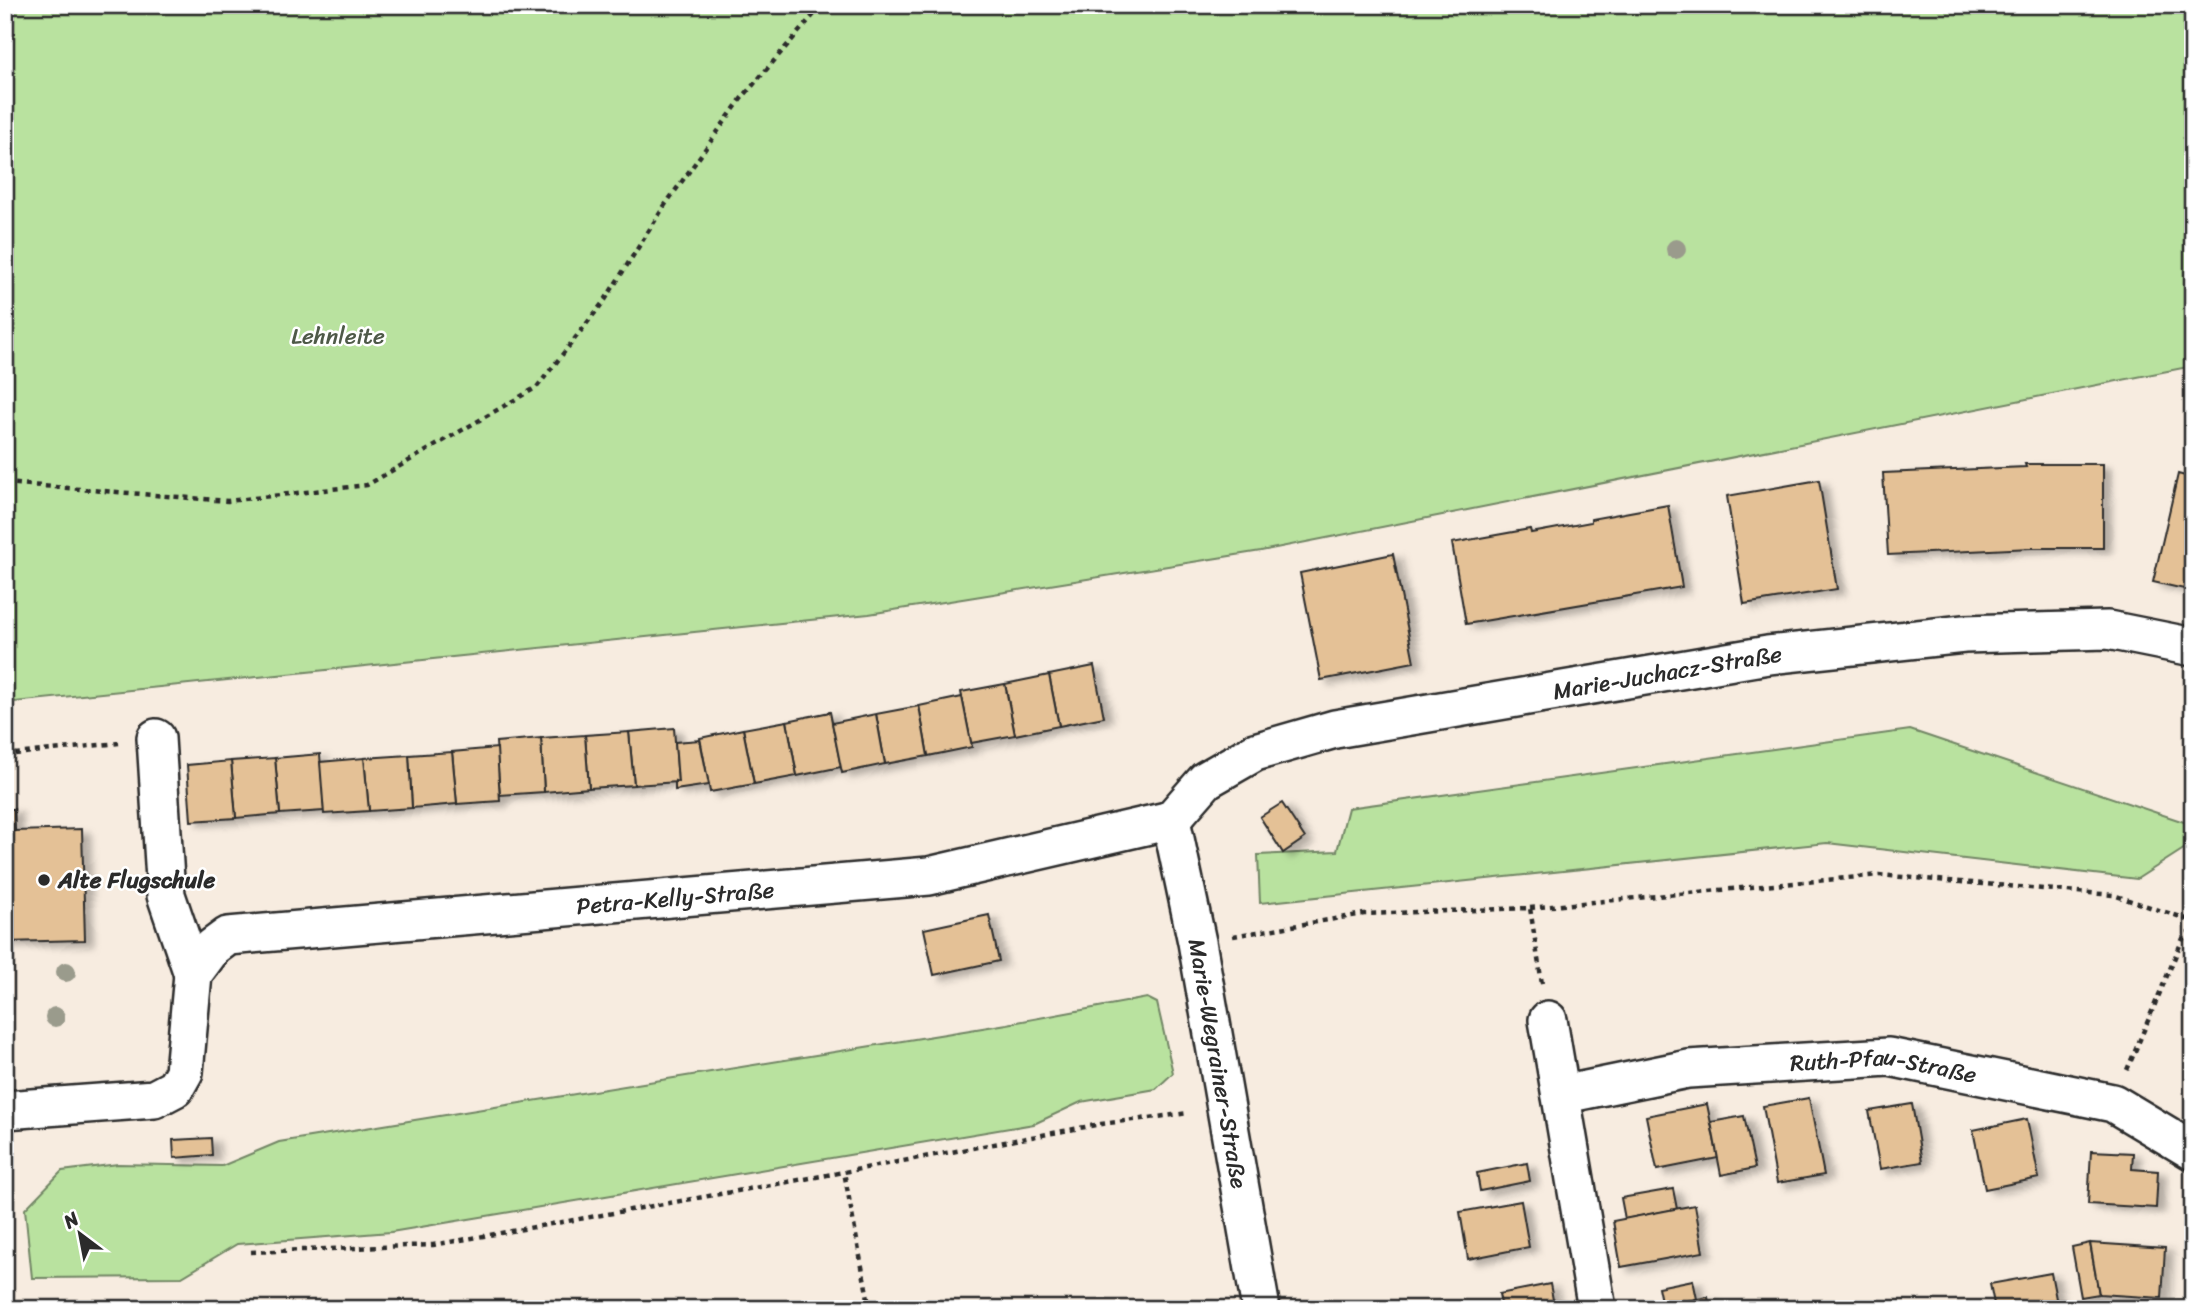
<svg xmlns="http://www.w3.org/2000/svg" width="2198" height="1314" font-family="Sriracha,sans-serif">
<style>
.green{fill:#b9e29f;stroke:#728665;stroke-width:2}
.building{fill:#e4c196;stroke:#2b2b2b;stroke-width:2;filter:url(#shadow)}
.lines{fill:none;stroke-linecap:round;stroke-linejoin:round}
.street-casing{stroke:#2b2b2b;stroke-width:42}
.path{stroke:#2b2b2b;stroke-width:4.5;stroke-dasharray:5 5;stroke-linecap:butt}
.street{stroke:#fff;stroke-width:37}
.tree{fill:#9a9b8c}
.poi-dot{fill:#2b2b2b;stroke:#fff;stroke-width:2.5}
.labels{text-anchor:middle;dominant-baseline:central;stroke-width:5;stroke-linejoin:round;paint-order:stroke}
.park-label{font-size:23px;fill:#4e5948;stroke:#fff}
.street-label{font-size:23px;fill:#2b2b2b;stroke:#fff}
.poi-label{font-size:23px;font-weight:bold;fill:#2b2b2b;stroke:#fff;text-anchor:start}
</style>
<defs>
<filter id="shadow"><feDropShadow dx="8" dy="4.5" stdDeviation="3.5" flood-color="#0004"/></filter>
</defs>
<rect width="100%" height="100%" fill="#f7ece0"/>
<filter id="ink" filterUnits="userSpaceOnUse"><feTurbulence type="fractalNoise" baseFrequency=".0143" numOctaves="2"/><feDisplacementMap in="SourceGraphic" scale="14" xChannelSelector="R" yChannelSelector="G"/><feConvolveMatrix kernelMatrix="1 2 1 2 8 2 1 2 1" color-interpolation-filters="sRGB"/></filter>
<g filter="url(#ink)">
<!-- green -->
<g class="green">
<path d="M5 5H2193V366L1261 551 869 614 5 703Z"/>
<path d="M1910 730 2193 825V843L2137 879 1827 843 1260 903 1258 855 1337 851 1348 808Z"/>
<path d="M1147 998 1157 1003 1173 1073 1156 1089 1081 1102 1034 1124 391 1232 237 1244 182 1277 32 1278 25 1209 62 1171 118 1164 222 1166 279 1142 1007 1024Z"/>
</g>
<!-- building -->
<g class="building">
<path d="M2025 464H2103V548H2031L1888 555 1883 473 2026 467Z"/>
<path d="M2178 474 2193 478V591L2153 582Z"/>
<path d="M1819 480 1837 589 1744 604 1727 496Z"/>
<path d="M1668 505 1682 587 1466 624 1452 543 1530 529 1531 533 1591 522V519Z"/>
<path d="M1393 554 1414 662 1321 680 1300 573Z"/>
<path d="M1094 666 1104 717 1059 726 1049 675Z"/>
<path d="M1049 675 1059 726 1015 735 1005 684Z"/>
<path d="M1005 684 1015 735 971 743 961 692Z"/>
<path d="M962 697 972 747 928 756 919 706Z"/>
<path d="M919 706 928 756 885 764 876 714Z"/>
<path d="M830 712 841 767 797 776 787 721Z"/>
<path d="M876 714 885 764 842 773 832 723Z"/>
<path d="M787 721 797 776 754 784 743 729Z"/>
<path d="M674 728 678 782 634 785 629 732Z"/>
<path d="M743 729 754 784 710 792 700 738Z"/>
<path d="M629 732 634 785 589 788 585 735Z"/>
<path d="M585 735 589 788 544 792 541 738Z"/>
<path d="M541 738 544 792 500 795 496 742Z"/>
<path d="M700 740 709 785 675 790V781L678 782 675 742Z"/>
<path d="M497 748 500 801 457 804 452 752Z"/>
<path d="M452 752 457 804 412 808 409 755Z"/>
<path d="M320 754 324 811 280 814 275 758Z"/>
<path d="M409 755 412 808 369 811 364 758Z"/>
<path d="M275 758 280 814 236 818 231 761Z"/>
<path d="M364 758 369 811 324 814 320 762Z"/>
<path d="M231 761 236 818 191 821 187 765Z"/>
<path d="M1282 803 1305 838 1283 853 1260 817Z"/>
<path d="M5 809H14L15 831 82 829 85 940 5 942Z"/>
<path d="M989 915 999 961 934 975 924 929Z"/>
<path d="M1809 1098 1824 1175 1777 1183 1763 1106Z"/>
<path d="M1707 1104 1718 1158 1657 1170 1646 1116Z"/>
<path d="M1912 1104 1922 1162 1880 1169 1869 1111Z"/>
<path d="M1744 1116 1755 1168 1721 1175 1711 1122Z"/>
<path d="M2027 1119 2039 1178 1985 1189 1973 1130Z"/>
<path d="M211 1138 212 1155 174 1158 173 1140Z"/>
<path d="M2091 1151 2133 1153 2132 1169 2158 1171 2156 1208 2088 1204Z"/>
<path d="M1527 1163 1530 1181 1480 1191 1477 1173Z"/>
<path d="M1673 1189 1677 1209 1625 1219 1621 1198Z"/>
<path d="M1521 1201 1529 1247 1468 1259 1460 1212Z"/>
<path d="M1695 1205 1703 1252 1621 1267 1613 1221Z"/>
<path d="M2090 1243 2099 1294 2081 1297 2072 1247Z"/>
<path d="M2090 1243 2165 1248 2162 1298 2099 1294Z"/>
<path d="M2051 1273 2058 1309H1995L1990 1284Z"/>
<path d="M1693 1280 1697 1299 1662 1306 1658 1287Z"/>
<path d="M1550 1284 1554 1305 1532 1309H1502L1499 1294Z"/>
<path d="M1708 1297 1710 1309H1649L1662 1306Z"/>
</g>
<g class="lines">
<defs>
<g id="street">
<path d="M156 738 166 895 193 974"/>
<path id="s1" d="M1171 820 1206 780 1255 752 1335 729 1768 655 1964 634 2108 630 2193 647"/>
<path id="s2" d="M1171 820 1197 942 1261 1309"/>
<path d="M1548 1020 1597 1309"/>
<path id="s3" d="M1561 1095 1688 1069 1889 1057 2113 1103 2193 1151"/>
<path id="s4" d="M5 1110 154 1099 175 1088 184 1072 193 974 213 947 228 936 929 876 1171 820"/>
</g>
</defs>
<!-- street casing -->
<use href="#street" class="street-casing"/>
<!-- path -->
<g class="path">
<path d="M5 483 228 501 367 485 537 387 605 300 665 205 741 99 822 5"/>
<path d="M5 755 119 743"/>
<path d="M1530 908 1879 875 2113 895 2193 921"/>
<path d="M1233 936 1364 914 1530 908 1542 984"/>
<path d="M2127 1070 2184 936 2193 930"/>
<path d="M251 1252 433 1245 844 1172"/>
<path d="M870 1309 844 1172 1101 1124 1189 1113"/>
</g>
<!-- street -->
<use href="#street" class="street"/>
</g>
<!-- trees -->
<g class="tree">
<circle cx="1676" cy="249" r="10"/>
<circle cx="66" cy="972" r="10"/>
<circle cx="55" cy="1017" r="10"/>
</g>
</g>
<!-- markers -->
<circle class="poi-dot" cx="44" cy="880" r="7"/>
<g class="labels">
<!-- park labels -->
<g class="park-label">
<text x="338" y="336">Lehnleite</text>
</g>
<!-- street labels -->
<g class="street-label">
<text stroke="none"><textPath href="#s1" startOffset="530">Marie-Juchacz-Straße</textPath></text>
<text stroke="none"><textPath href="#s4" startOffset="791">Petra-Kelly-Straße</textPath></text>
<text stroke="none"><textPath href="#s2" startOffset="248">Marie-Wegrainer-Straße</textPath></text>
<text stroke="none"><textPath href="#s3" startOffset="326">Ruth-Pfau-Straße</textPath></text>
</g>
<!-- poi labels -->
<g class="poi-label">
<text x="58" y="880">Alte Flugschule</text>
</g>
</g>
<!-- margin -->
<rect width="2198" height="1314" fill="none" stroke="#fff" stroke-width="28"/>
<rect x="14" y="14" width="2170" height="1286" fill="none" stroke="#2b2b2b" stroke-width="2.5" filter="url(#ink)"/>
<!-- north arrow -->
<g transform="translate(80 1234) rotate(328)" stroke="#ffffff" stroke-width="5" paint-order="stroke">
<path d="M0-5L12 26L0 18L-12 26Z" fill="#2b2b2b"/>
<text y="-10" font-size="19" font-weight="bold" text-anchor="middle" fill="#2b2b2b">N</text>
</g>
</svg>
